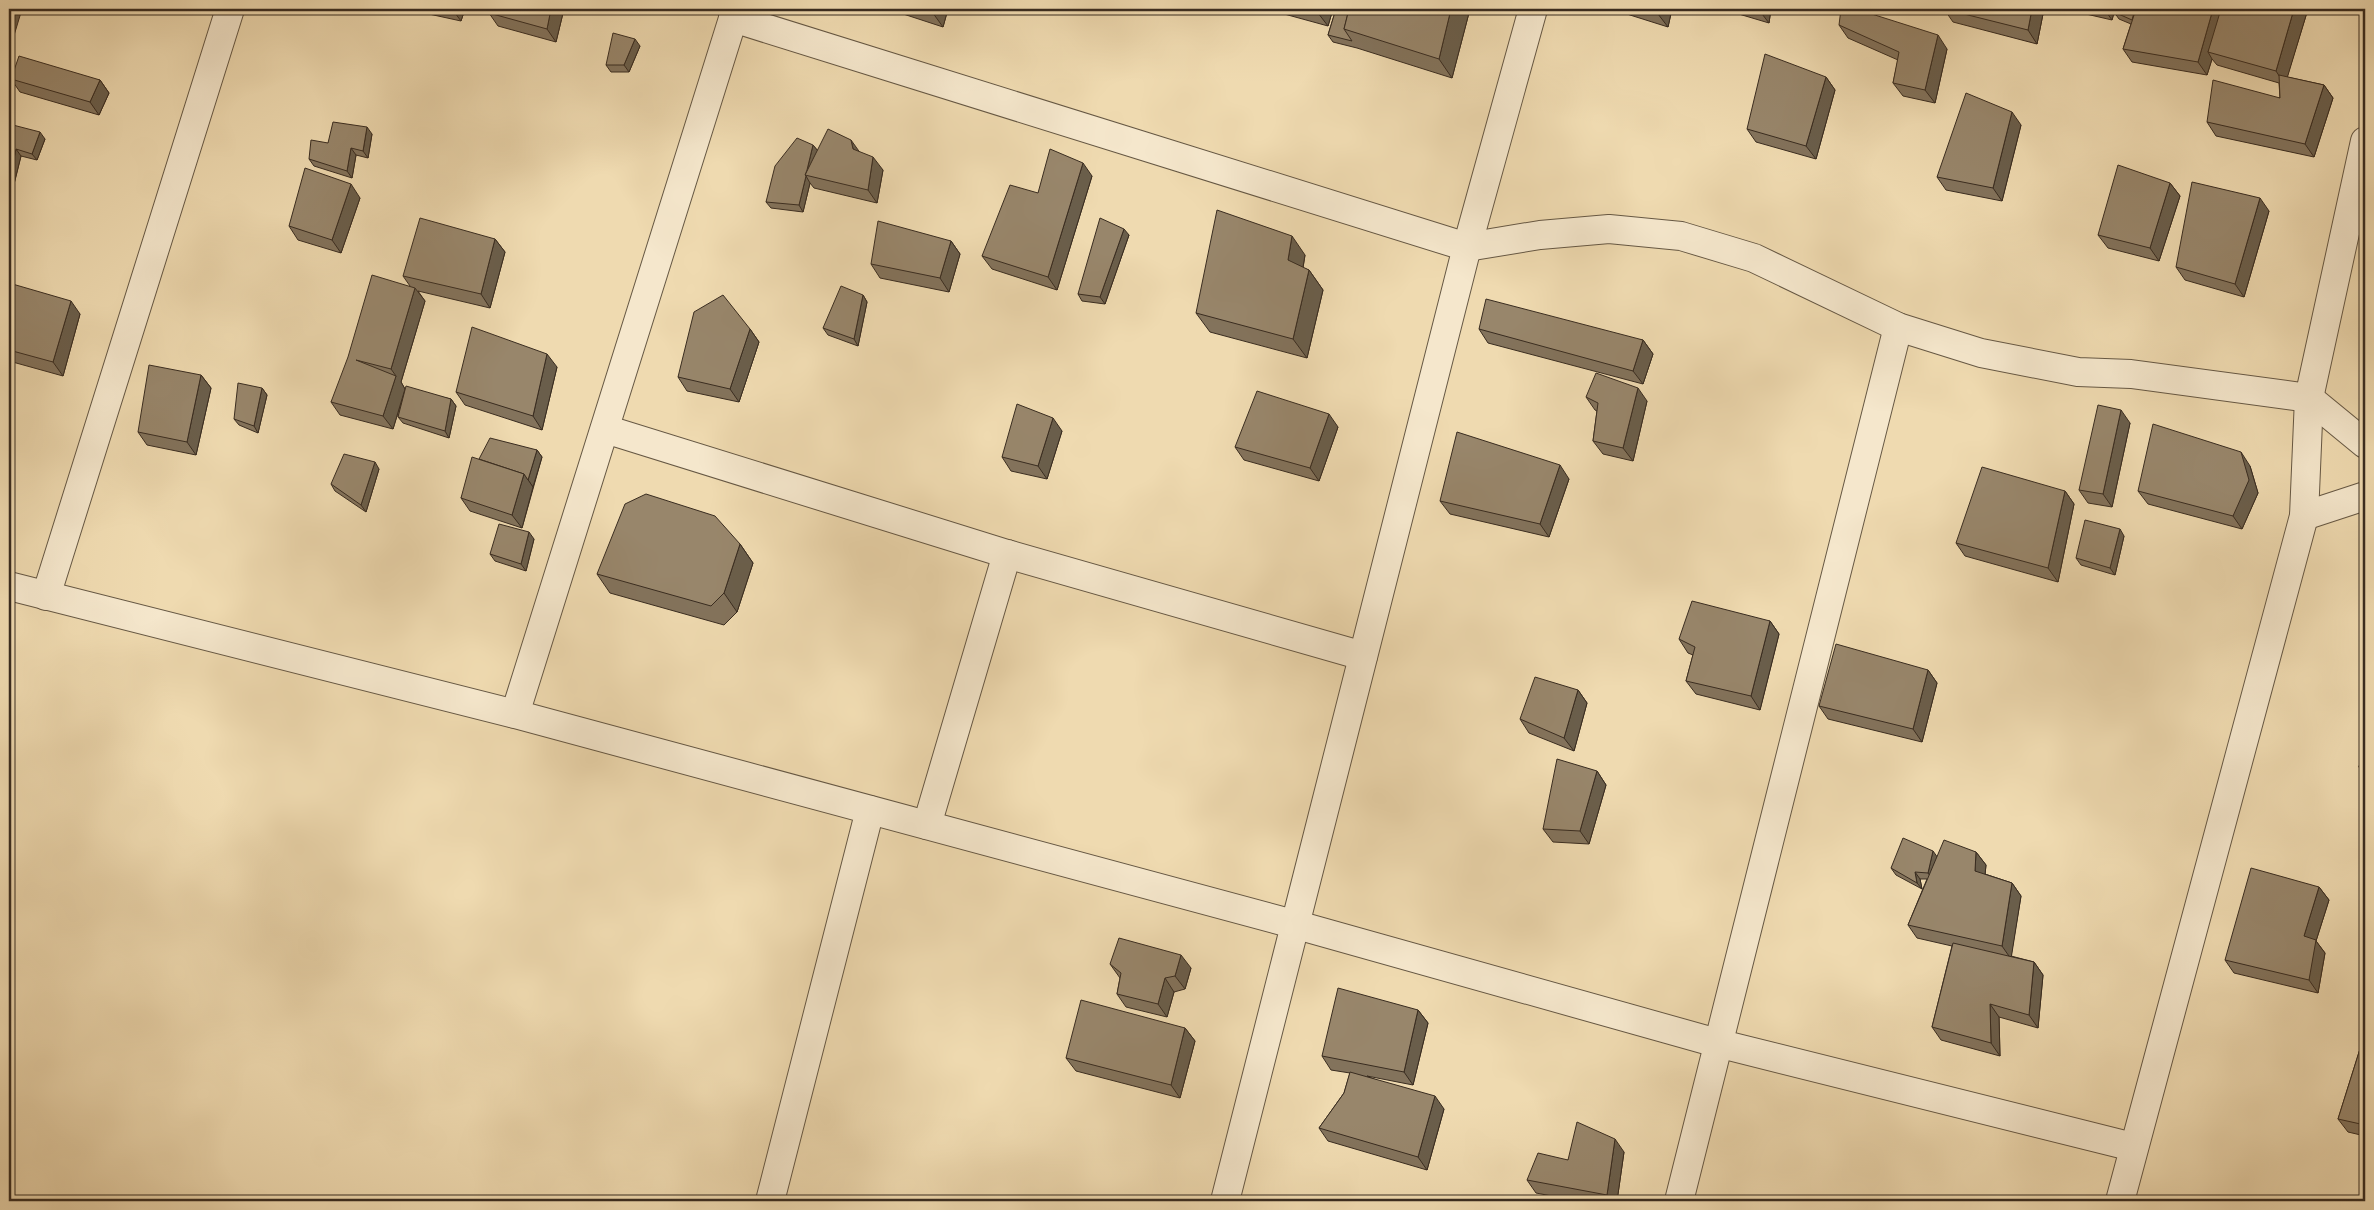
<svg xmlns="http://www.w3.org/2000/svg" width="2374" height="1210" font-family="'Gentium Book Plus',serif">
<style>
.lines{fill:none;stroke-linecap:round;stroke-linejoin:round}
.minor-casing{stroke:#665844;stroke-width:30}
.minor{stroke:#f5e7cc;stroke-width:28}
.wall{fill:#83735c;stroke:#392c20}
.shaded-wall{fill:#6a5e4b;stroke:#392c20}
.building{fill:#98866b;stroke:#392c20}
</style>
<rect width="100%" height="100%" fill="#efdab0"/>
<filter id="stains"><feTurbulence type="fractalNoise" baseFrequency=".004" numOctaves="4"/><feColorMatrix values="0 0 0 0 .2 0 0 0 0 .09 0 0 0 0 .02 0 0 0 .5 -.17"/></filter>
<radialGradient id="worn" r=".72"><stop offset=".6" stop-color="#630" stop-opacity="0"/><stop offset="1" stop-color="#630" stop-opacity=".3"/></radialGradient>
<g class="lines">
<defs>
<g id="minor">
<path d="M733 18 1467 247 1540 235 1609 229 1681 236 1754 258 1898 327 1981 353 2078 372 2131 374 2309 398 2365 444"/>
<path d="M605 429 1007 554 1363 656"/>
<path d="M2304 516 2365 496"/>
<path d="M9 586 515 714 1297 925 1717 1043 2133 1147"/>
<path d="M46 596 230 9"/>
<path d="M515 714 736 9"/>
<path d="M927 825 1007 554"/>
<path d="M770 1201 870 810"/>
<path d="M1225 1201 1467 247 1533 9"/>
<path d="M1679 1201 1898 327"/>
<path d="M2120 1201 2304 516 2309 398 2365 141"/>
</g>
</defs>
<!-- minor casing -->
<use href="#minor" class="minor-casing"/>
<!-- minor -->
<use href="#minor" class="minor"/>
</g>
<!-- wall -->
<g class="wall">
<path d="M406 9H465L461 21Z"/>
<path d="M490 9H564L556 42 498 26 489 13Z"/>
<path d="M888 9H948L943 27Z"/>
<path d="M1266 9H1333L1328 26Z"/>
<path d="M1336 9H1470L1452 78 1357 48 1333 42 1328 35Z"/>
<path d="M1611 9H1672L1668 27Z"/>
<path d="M1722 9H1771L1769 23Z"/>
<path d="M1944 9H2044L2037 44 1953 22Z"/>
<path d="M2082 9H2115L2112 20 2086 14Z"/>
<path d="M2308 9 2287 77 2324 85 2333 98 2314 157 2216 136 2207 122 2280 98 2279 83 2217 65 2212 59 2207 75 2132 62 2123 49 2131 24 2119 19 2114 12Z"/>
<path d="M1839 25 1947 49 1935 103 1903 96 1893 83 1898 60 1848 38Z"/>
<path d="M640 46 629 72H611L606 65Z"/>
<path d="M1826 77 1835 90 1816 159 1756 142 1747 129Z"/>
<path d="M11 79 100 80 109 93 99 115 20 92Z"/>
<path d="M9 124 45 139 37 160 21 156 14 184 9 182Z"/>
<path d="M2021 125 2002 201 1946 190 1937 177Z"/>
<path d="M372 134 368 158 356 155 352 178 314 166 309 159 328 143Z"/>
<path d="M813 145 817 150 859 152 883 170 877 203 814 188 810 183 803 212 771 208 766 202Z"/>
<path d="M1092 176 1057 290 992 269 982 256 1038 193Z"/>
<path d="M2170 183 2180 196 2159 261 2108 248 2098 235Z"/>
<path d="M360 198 341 253 298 240 289 226Z"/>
<path d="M2269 211 2244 297 2185 280 2176 267Z"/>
<path d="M1129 235 1105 304 1082 301 1078 294Z"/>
<path d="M495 239 505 252 490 308 418 291 425 301 401 382 405 389 451 399 456 406 449 438 403 423 398 417 405 390 393 429 340 415 331 402 410 286 403 276Z"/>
<path d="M951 241 960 254 949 292 880 278 871 264Z"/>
<path d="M1305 255 1303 268 1309 270 1323 290 1307 358 1210 332 1196 313Z"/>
<path d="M9 283 80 314 63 376 9 361Z"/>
<path d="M863 295 867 302 858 346 828 335 823 328Z"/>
<path d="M750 329 759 342 739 402 687 391 678 377Z"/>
<path d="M1479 329 1643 340 1653 354 1643 384 1488 343Z"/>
<path d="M557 367 542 430 465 405 456 392Z"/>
<path d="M201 375 211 388 196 455 147 445 138 432Z"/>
<path d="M262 388 267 395 258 433 239 425 234 419Z"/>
<path d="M1586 397 1647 401 1633 461 1603 454 1593 441 1597 411 1595 410Z"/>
<path d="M2130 423 2112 507 2088 503 2079 490Z"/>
<path d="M1338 427 1319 481 1244 460 1235 447Z"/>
<path d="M1062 431 1047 479 1011 471 1002 457Z"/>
<path d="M537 450 542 457 522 528 470 511 461 498 479 459Z"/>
<path d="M2250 466 2258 493 2242 529 2148 504 2138 491Z"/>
<path d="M379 469 366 512 335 491 331 484Z"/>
<path d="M1569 479 1549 537 1450 514 1440 501Z"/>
<path d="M2065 491 2074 504 2058 582 1965 556 1956 543Z"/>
<path d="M2124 536 2115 575 2081 565 2076 558Z"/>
<path d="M534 539 526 571 495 561 490 554Z"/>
<path d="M740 544 753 563 737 612 724 625 610 593 597 574Z"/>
<path d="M1770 621 1779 634 1760 710 1696 694 1686 681 1693 655 1688 653 1679 639Z"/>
<path d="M1928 670 1937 683 1922 742 1828 719 1819 706Z"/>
<path d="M1578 690 1587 703 1574 751 1529 733 1520 719Z"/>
<path d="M2365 744V774H2363L2359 767Z"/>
<path d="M1597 771 1606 785 1589 844 1553 842 1543 829Z"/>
<path d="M1976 852 1986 865 1985 874 2012 883 2021 896 2011 956 2034 962 2043 975 2038 1028 1999 1017 2000 1056 1941 1040 1932 1027 1952 946 1917 938 1908 925 1927 879H1920L1922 889 1896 875 1891 868 1937 857Z"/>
<path d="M2319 887 2329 900 2316 941 2325 953 2318 993 2234 973 2225 960Z"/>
<path d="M1110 964 1191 968 1185 989 1174 992 1167 1017 1126 1007 1117 994 1120 978Z"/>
<path d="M1418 1010 1428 1023 1413 1085 1367 1076 1444 1109 1427 1170 1328 1141 1319 1128 1344 1093 1350 1073 1331 1070 1322 1056Z"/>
<path d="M1185 1028 1195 1041 1180 1098 1076 1071 1066 1058Z"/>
<path d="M2365 1033V1136L2348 1132 2338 1119Z"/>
<path d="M1624 1152 1617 1201H1578L1536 1193 1527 1180 1568 1160Z"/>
</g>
<!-- shaded-wall -->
<g class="shaded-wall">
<path d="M9 9H22L9 52Z"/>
<path d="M452 9H465L461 21Z"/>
<path d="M551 9H564L556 42 547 29Z"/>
<path d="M930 9H948L943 27Z"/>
<path d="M1320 9H1333L1328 26 1318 13Z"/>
<path d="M1451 9H1470L1452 78 1439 59Z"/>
<path d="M1659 9H1672L1668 27 1658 14Z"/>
<path d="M1760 9H1771L1769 23 1759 10Z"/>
<path d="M2032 9H2044L2037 44 2028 30Z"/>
<path d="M2104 9H2115L2112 20Z"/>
<path d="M2213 9H2226L2208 52 2212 59 2207 75 2198 62Z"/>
<path d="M2294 9H2308L2285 85 2276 71Z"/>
<path d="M1938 35 1947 49 1935 103 1925 90Z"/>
<path d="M635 39 640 46 629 72 624 65Z"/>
<path d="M1826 77 1835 90 1816 159 1806 146Z"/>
<path d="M100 80 109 93 99 115 90 102Z"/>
<path d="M2324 85 2333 98 2314 157 2305 144Z"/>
<path d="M2012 112 2021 125 2002 201 1993 188Z"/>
<path d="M367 127 372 134 368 158 363 151Z"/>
<path d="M40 132 45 139 37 160 32 154Z"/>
<path d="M851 140 861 154 853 149Z"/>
<path d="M813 145 818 151 806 175Z"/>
<path d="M351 148 356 155 352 178 347 171Z"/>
<path d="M16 149 21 156 14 184 10 177Z"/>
<path d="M873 157 883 170 877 203 868 190Z"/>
<path d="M1083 163 1092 176 1057 290 1048 277Z"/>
<path d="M806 176 810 183 803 212 799 205Z"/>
<path d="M2170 183 2180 196 2159 261 2150 248Z"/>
<path d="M351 184 360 198 341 253 332 240Z"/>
<path d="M2260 198 2269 211 2244 297 2235 284Z"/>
<path d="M1124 229 1129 235 1105 304 1100 297Z"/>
<path d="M1292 236 1305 255 1301 279 1288 260Z"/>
<path d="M495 239 505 252 490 308 481 294Z"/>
<path d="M951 241 960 254 949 292 940 278Z"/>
<path d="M1309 270 1323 290 1307 358 1293 339Z"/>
<path d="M415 288 425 301 401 382 405 389 393 429 383 416 396 376 391 369Z"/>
<path d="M863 295 867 302 858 346 854 339Z"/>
<path d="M71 301 80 314 63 376 53 362Z"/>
<path d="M750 329 759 342 739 402 730 389Z"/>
<path d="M1643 340 1653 354 1643 384 1633 371Z"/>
<path d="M547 354 557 367 542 430 533 416Z"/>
<path d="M201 375 211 388 196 455 187 442Z"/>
<path d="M262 388 267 395 258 433 254 426Z"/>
<path d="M1638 388 1647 401 1633 461 1623 448Z"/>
<path d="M451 399 456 406 449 438 445 431Z"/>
<path d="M2121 410 2130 423 2112 507 2103 494Z"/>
<path d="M1329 414 1338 427 1319 481 1310 468Z"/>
<path d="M1053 418 1062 431 1047 479 1038 466Z"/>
<path d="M537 450 542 457 533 487 528 480Z"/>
<path d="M2241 452 2250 466 2258 493 2242 529 2233 516Z"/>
<path d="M375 462 379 469 366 512 361 505Z"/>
<path d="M1560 465 1569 479 1549 537 1540 524Z"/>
<path d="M524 474 533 487 522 528 512 515Z"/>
<path d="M2065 491 2074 504 2058 582 2048 568Z"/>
<path d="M2120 529 2124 536 2115 575 2110 568Z"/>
<path d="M529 532 534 539 526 571 521 564Z"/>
<path d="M740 544 753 563 737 612 724 593Z"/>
<path d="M1770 621 1779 634 1760 710 1751 696Z"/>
<path d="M1928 670 1937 683 1922 742 1913 729Z"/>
<path d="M1578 690 1587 703 1574 751 1564 738Z"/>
<path d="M1597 771 1606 785 1589 844 1580 831Z"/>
<path d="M1933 851 1938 858 1933 880 1928 873Z"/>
<path d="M1976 852 1986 865 1984 885 1975 871Z"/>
<path d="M1915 872 1920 879 1922 889 1917 883Z"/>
<path d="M2012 883 2021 896 2011 959 2002 946Z"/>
<path d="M2319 887 2329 900 2316 941 2325 953 2318 993 2309 980 2304 936Z"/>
<path d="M1181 955 1191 968 1185 989 1175 976Z"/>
<path d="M2034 962 2043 975 2038 1028 2029 1015Z"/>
<path d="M1165 978 1174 992 1167 1017 1158 1004Z"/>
<path d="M1990 1004 1999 1017 2000 1056 1991 1043Z"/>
<path d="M1418 1010 1428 1023 1413 1085 1404 1072Z"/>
<path d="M1185 1028 1195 1041 1180 1098 1171 1085Z"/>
<path d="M1435 1096 1444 1109 1427 1170 1418 1157Z"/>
<path d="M1615 1139 1624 1152 1617 1201H1611L1607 1195Z"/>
</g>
<!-- building -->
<g class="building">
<path d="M490 9H551L547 29 489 13Z"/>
<path d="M1303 9H1320L1318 13Z"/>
<path d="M1336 9H1349L1344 29 1352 41 1328 35Z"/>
<path d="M1349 9H1451L1439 59 1344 29Z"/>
<path d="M1643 9H1659L1658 14Z"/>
<path d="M1841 9H1856L1938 35 1925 90 1893 83 1899 52 1839 25Z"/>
<path d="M1944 9H2032L2028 30Z"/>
<path d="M2115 9H2135L2132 20 2114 12Z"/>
<path d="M2136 9H2213L2198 62 2123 49Z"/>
<path d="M2221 9H2294L2276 71 2208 52Z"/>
<path d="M613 33 635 39 624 65H606Z"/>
<path d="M1765 54 1826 77 1806 146 1747 129Z"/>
<path d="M19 56 100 80 90 102 11 79Z"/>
<path d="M2279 75 2324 85 2305 144 2207 122 2213 80 2280 98Z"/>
<path d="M1966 93 2012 112 1993 188 1937 177Z"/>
<path d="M333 122 367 127 363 151 351 148 347 171 309 159 311 140 328 143Z"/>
<path d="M9 124 40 132 32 154 16 149 10 177H9Z"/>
<path d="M828 129 851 140 853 149 873 157 868 190 805 175Z"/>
<path d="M797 138 813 145 807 170 805 175 806 176 799 205 766 202 775 166Z"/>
<path d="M1050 149 1083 163 1048 277 982 256 1010 185 1038 193Z"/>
<path d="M2118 165 2170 183 2150 248 2098 235Z"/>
<path d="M305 168 351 184 332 240 289 226Z"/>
<path d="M2192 182 2260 198 2235 284 2176 267Z"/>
<path d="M1217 210 1292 236 1288 260 1309 270 1293 339 1196 313Z"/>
<path d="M420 218 495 239 481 294 403 276Z"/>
<path d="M1100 218 1124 229 1100 297 1078 294Z"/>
<path d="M878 221 951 241 940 278 871 264Z"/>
<path d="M372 275 415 288 391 369 356 360 396 376 383 416 331 402 348 357Z"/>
<path d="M9 283 71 301 53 362 9 350Z"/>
<path d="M841 286 863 295 854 339 823 328Z"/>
<path d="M723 295 750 329 730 389 678 377 694 312Z"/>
<path d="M1486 299 1643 340 1633 371 1479 329Z"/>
<path d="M472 327 547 354 533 416 456 392Z"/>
<path d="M149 365 201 375 187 442 138 432Z"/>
<path d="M1596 373 1638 388 1623 448 1593 441 1598 403 1586 397Z"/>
<path d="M238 383 262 388 254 426 234 419Z"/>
<path d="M406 386 451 399 445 431 398 417Z"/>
<path d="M1257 391 1329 414 1310 468 1235 447Z"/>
<path d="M1017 404 1053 418 1038 466 1002 457Z"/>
<path d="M2098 405 2121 410 2103 494 2079 490Z"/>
<path d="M2153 424 2241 452 2249 480 2233 516 2138 491Z"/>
<path d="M1457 432 1560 465 1540 524 1440 501Z"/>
<path d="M490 438 537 450 528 480 524 474 479 459Z"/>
<path d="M344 454 375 462 361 505 331 484Z"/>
<path d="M472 457 524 474 512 515 461 498Z"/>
<path d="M1982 467 2065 491 2048 568 1956 543Z"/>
<path d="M646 494 715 516 740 544 724 593 711 606 597 574 625 504Z"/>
<path d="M2085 520 2120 529 2110 568 2076 558Z"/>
<path d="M499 524 529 532 521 564 490 554Z"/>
<path d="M1692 601 1770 621 1751 696 1686 681 1695 647 1679 639Z"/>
<path d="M1836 644 1928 670 1913 729 1819 706Z"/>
<path d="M1535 677 1578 690 1564 738 1520 719Z"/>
<path d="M2365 744V768L2359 767Z"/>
<path d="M1557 759 1597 771 1580 831 1543 829Z"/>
<path d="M1903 838 1933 851 1928 873 1915 872 1917 883 1891 868Z"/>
<path d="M1944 840 1976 852 1975 871 2012 883 2002 946 1908 925Z"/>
<path d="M2251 868 2319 887 2304 936 2316 940 2309 980 2225 960Z"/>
<path d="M1119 938 1181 955 1175 976 1165 978 1158 1004 1117 994 1121 973 1110 964Z"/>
<path d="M1953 943 2034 962 2029 1015 1990 1004 1991 1043 1932 1027Z"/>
<path d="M1338 988 1418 1010 1404 1072 1322 1056Z"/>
<path d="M1081 1000 1185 1028 1171 1085 1066 1058Z"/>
<path d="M2365 1033V1125L2338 1119Z"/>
<path d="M1350 1072 1435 1096 1418 1157 1319 1128 1344 1093Z"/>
<path d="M1577 1122 1615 1139 1607 1195 1527 1180 1538 1153 1568 1160Z"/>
</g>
<!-- margin -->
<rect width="2374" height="1210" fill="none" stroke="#efdab0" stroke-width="30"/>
<rect x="10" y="10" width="2354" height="1190" fill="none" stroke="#392c20" stroke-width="2.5"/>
<rect x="15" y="15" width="2344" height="1180" fill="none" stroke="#392c20"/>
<rect width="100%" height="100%" filter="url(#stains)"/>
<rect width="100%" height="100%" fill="url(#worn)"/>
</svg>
